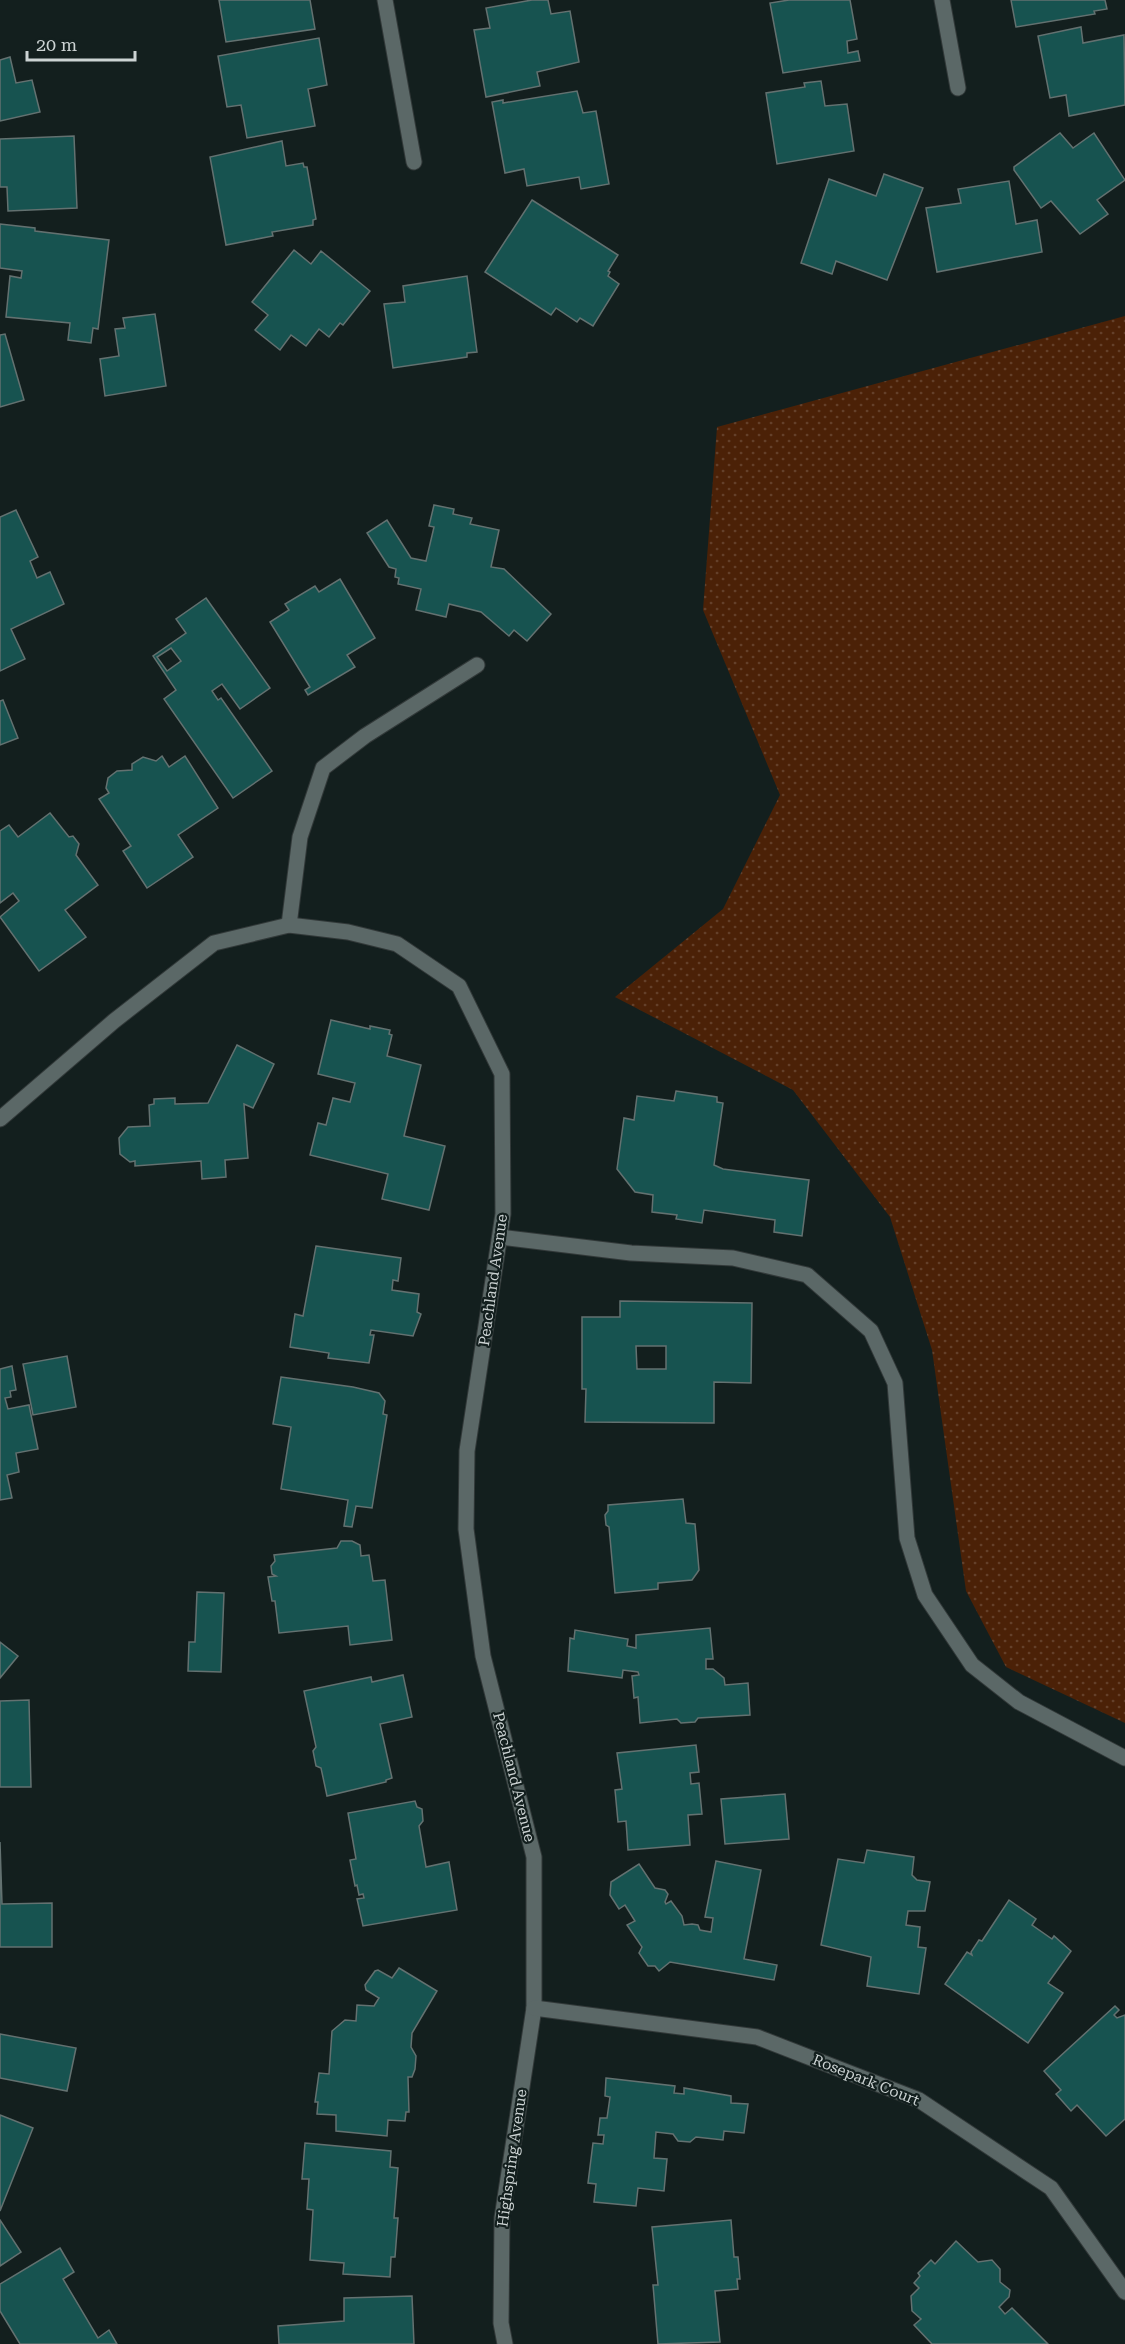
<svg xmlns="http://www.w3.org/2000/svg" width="1125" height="2344" font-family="'Roboto Serif',serif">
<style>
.grass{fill:url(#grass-dots)}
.building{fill:#175350;stroke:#637170;stroke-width:1.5;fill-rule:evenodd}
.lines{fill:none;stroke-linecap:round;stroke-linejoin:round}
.minor-casing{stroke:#323939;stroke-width:17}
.minor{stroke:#5b6867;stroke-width:15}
.labels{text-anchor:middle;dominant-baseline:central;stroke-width:4.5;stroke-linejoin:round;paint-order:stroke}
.street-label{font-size:15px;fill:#ccd3d3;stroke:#131f1e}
</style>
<defs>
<pattern id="grass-dots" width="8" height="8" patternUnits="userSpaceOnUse" patternTransform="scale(1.5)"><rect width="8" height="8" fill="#4b2107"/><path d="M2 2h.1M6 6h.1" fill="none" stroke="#64402a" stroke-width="1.8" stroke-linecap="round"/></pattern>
</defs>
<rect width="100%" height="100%" fill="#131f1e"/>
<!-- grass -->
<path class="grass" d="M1125 316V1723L1006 1667 966 1591 932 1350 890 1217 793 1090 615 997 723 909 780 795 703 610 717 427Z"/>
<!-- building -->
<g class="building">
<path d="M219 0H310L315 29 226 42Z"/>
<path d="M532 0H548L551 14 570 11 579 62 537 72 540 86 486 97 474 30 490 28 486 8Z"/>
<path d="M789 0H850L857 39 847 41 848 53 858 51 860 61 783 73 770 3Z"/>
<path d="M1011 0H1105L1107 9 1094 11 1095 14 1016 27Z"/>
<path d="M1081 27 1083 43 1124 35 1125 105 1069 116 1066 95 1050 98 1038 36Z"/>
<path d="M319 38 327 85 308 89 315 126 247 138 241 105 227 107 218 56Z"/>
<path d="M10 57 16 83 32 80 40 112 0 121V60Z"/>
<path d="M821 81 825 106 847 104 854 151 777 164 766 93 805 87 804 83Z"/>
<path d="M577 91 583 113 596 111 609 184 581 189 579 177 527 186 524 169 505 173 492 102 503 100V103Z"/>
<path d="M1060 133 1073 148 1094 133 1125 180 1097 200 1108 214 1080 234 1051 201 1041 208 1014 170V167Z"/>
<path d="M74 136 77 208 8 211 7 187H0V139Z"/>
<path d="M282 141 286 166 303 163 304 167H307L316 219 313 220V225L272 232 273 236 226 245 210 157Z"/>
<path d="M884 174 923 188 887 280 836 261 832 274 801 263 829 179 876 196Z"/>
<path d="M1009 181 1016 224 1037 220 1042 252 937 272 926 208 961 203 958 189Z"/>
<path d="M532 200 618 255 608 271 610 272 608 276 619 284 593 326 580 318 577 322 556 308 551 315 485 272Z"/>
<path d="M0 224 35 228V231L109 240 98 329 93 328 91 343 68 340 70 323 6 317 10 276 21 278 22 271 0 268Z"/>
<path d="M294 250 311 264 321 251 370 291 343 325 340 323 329 337 319 329 306 346 291 335 280 350 255 330 268 315 252 302Z"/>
<path d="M467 276 477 352 467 353V357L393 368 384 304 405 302 403 286Z"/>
<path d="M155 314 166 386 105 396 100 359 119 356 115 329 125 328 123 318Z"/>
<path d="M5 334 24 400 0 407V335Z"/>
<path d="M434 505 454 509 453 514 472 518 470 524 499 530 491 567 504 569 551 614 527 641 514 630 509 636 481 612 449 604 446 617 416 610 421 589 398 584 399 578 395 577 396 569 389 567 367 533 387 520 411 558 426 561 434 527 429 526Z"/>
<path d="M16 510 38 557 30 561 37 578 50 572 64 604 11 629 25 659 0 671V517Z"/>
<path d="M340 579 375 638 347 655 355 667 308 695 305 690 310 687 270 622 289 610 285 604 315 586 319 592Z"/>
<path d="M206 598 270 688 240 709 222 684 212 691 218 700 221 698 272 771 233 798 164 699 176 690 153 656 186 633 176 619ZM171 648 181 661 167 671 157 657Z"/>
<path d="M3 700 18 738 0 745V701Z"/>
<path d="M162 756 169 767 185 756 218 808 178 835 193 857 147 888 123 851 131 846 99 799 109 793 106 788 108 778 117 771 132 770V764L143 757 156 761Z"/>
<path d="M50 813 69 837 73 836 79 844 76 855 98 885 65 910 86 937 39 971 0 917 19 901 13 893 0 903V831L9 825 18 837Z"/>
<path d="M331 1020 370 1029V1026L390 1030 389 1034 392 1035 387 1056 421 1065 404 1136 445 1146 429 1210 382 1199 388 1174 310 1155 318 1123 326 1125 333 1098 350 1102 355 1083 318 1074Z"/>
<path d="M237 1045 274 1064 253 1108 244 1104 248 1158 225 1160 226 1177 202 1179 201 1161 135 1166V1161L130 1162 120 1154 119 1138 128 1127 150 1126 149 1105 154 1104V1099L175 1098V1104L208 1103Z"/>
<path d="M676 1091 717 1097V1102L723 1103 714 1165 723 1169 809 1180 802 1236 774 1232 775 1220 704 1210 702 1223 676 1219 677 1215 652 1212 653 1195 635 1192 617 1169 624 1118 634 1120 637 1096 674 1101Z"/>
<path d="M316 1246 401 1258 398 1281 393 1280 392 1290 419 1294 417 1312 421 1314 413 1336 371 1330 370 1335H374L369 1363 328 1358 329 1353 290 1347 295 1314 303 1316Z"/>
<path d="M620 1301 752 1303 751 1383 714 1382V1423L585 1422 586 1389H582V1317H620ZM636 1346H666V1369H637Z"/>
<path d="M67 1356 76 1407 33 1415 23 1364Z"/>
<path d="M12 1366 16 1390 10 1391 11 1397 5 1398 8 1409 29 1405 38 1449 16 1453 19 1472 7 1475 12 1498 0 1500V1369Z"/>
<path d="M281 1377 353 1387 379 1393 385 1401 383 1414 387 1415 372 1508 356 1506 352 1527 344 1526 348 1500 281 1489 291 1427 273 1424Z"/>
<path d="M683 1499 686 1523 695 1524 699 1570 697 1573 692 1580 658 1583V1589L615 1593 609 1527 606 1525 605 1515 608 1511V1505Z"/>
<path d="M341 1541H352L360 1545 361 1556 369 1555 373 1581 385 1580 392 1640 350 1645 348 1626 279 1633 275 1601H272L268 1577 276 1576 272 1574 271 1566 275 1561 274 1555 337 1548Z"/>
<path d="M197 1592 224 1593 221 1672 188 1671 189 1642H195Z"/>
<path d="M710 1628 713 1659H706V1669H713L724 1678 725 1685 748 1683 750 1715 698 1718 695 1722 681 1723 677 1719 640 1723 638 1697 634 1698 632 1676 639 1675 638 1672 623 1670 622 1678 568 1671 570 1638 574 1639 575 1630 628 1639 627 1646 636 1648V1635Z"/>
<path d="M0 1642 18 1656 0 1678Z"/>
<path d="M403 1675 412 1717 380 1724 392 1778 386 1780V1782L327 1796 321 1768 316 1766 313 1751 316 1747 304 1691 371 1677 372 1682Z"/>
<path d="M29 1700 31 1787H0V1701Z"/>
<path d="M696 1745 699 1772 690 1773 691 1784 699 1783 702 1814 688 1815 690 1845 628 1850 626 1821 618 1822 615 1790 622 1789 617 1753Z"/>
<path d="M785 1794 789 1839 725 1844 721 1799Z"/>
<path d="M415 1801 417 1807 422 1809 423 1821 419 1826 426 1867 449 1862 457 1910 363 1926 357 1899 364 1898 363 1894 359 1895 357 1885 355 1886 350 1860 356 1859 348 1813Z"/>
<path d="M0 1842 2 1904 52 1903V1947H0Z"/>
<path d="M867 1850 914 1857 912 1875 917 1880 930 1882 925 1911H908L906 1925 920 1927 918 1947 926 1948 919 1994 867 1986 871 1957 821 1945 838 1859 864 1863Z"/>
<path d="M716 1861 761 1870 744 1959 777 1965 774 1980 670 1962 659 1971 655 1966H648L639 1953 642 1947 627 1925 635 1921 625 1905 619 1909 610 1895 611 1882 639 1864 655 1888 665 1890 668 1894 665 1902 666 1904 671 1901 682 1916 684 1925 692 1924 698 1925 700 1930 711 1932 713 1918 705 1917Z"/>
<path d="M1009 1900 1036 1919 1032 1925 1052 1939 1054 1936 1071 1951 1048 1983 1063 1993 1028 2043 945 1984 967 1952 972 1955 971 1952 979 1940 982 1941Z"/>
<path d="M399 1968 437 1991 412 2033 411 2047 416 2056 415 2069 412 2077H408L409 2112H406L405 2121 388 2120 387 2136 336 2131V2115L317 2114 318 2102H315L319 2073 329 2074 332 2031 345 2020 356 2021 357 2005 374 2006 379 1998 366 1990 365 1985 375 1971 378 1970 392 1978Z"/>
<path d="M1115 2006 1119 2010 1114 2015 1117 2018 1125 2015V2119L1106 2136 1077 2105 1071 2111 1056 2094 1061 2090 1044 2071Z"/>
<path d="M0 2034 76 2048 67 2091 0 2078Z"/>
<path d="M606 2078 675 2086 674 2093 684 2094V2088L731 2096V2103L748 2104 744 2133 724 2131 723 2140 696 2137 690 2142 678 2141 673 2134 656 2132 654 2158 667 2159 664 2191 638 2188 636 2206 594 2202 596 2184 588 2183 593 2143 603 2144 604 2135H598L600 2118H607L610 2097 605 2096Z"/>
<path d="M0 2115 33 2128 0 2211Z"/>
<path d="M305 2143 391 2151 390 2167 398 2168 394 2218H398L395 2257H391L390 2277 343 2274 344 2263 310 2260 313 2210 307 2209 309 2179H302Z"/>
<path d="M0 2220 21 2252 0 2266Z"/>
<path d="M731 2220 734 2257H738L740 2279H737L738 2289 715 2291 720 2342 658 2344 653 2285H658L652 2227Z"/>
<path d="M956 2241 978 2262 992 2260 1000 2269V2282L1010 2290 1009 2297 999 2307 1005 2314 1012 2308 1048 2344H932L914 2325 921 2319 912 2311 911 2296 919 2288 914 2283 920 2276 918 2273 931 2260 935 2264Z"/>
<path d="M60 2248 74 2272 63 2279 98 2338 109 2330 117 2344H20L0 2311V2284Z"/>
<path d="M412 2296 414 2344H279L278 2326 344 2321V2298Z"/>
</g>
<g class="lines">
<defs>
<g id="minor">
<path d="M385 0 414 162"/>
<path d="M942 0 958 88"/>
<path d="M289 925 300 837 323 768 365 736 477 665"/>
<path d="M0 1119 114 1021 214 943 289 925 348 932 397 944 459 986 502 1074 503 1214 467 1451 466 1529 483 1656 534 1857V2008L502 2218 501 2323 505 2344"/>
<path d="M500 1237 631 1253 733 1258 807 1275 871 1331 895 1383 907 1538 925 1595 972 1665 1019 1702 1125 1758"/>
<path d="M534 2008 757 2037 919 2100 1051 2188 1125 2292"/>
</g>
</defs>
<!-- minor casing -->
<use href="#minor" class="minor-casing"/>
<!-- minor -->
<use href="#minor" class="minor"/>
</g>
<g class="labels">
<!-- street labels -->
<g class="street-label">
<text transform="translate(493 1280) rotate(-82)">Peachland Avenue</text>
<text transform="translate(514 1777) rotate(76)">Peachland Avenue</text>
<text transform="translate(866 2080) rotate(22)">Rosepark Court</text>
<text transform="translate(512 2158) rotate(-82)">Highspring Avenue</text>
</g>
</g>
<!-- scale -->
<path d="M27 51v9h108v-9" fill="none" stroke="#ccd3d3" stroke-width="3"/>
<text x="36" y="51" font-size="18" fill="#ccd3d3" stroke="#131f1e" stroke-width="4.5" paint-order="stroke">20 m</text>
</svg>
